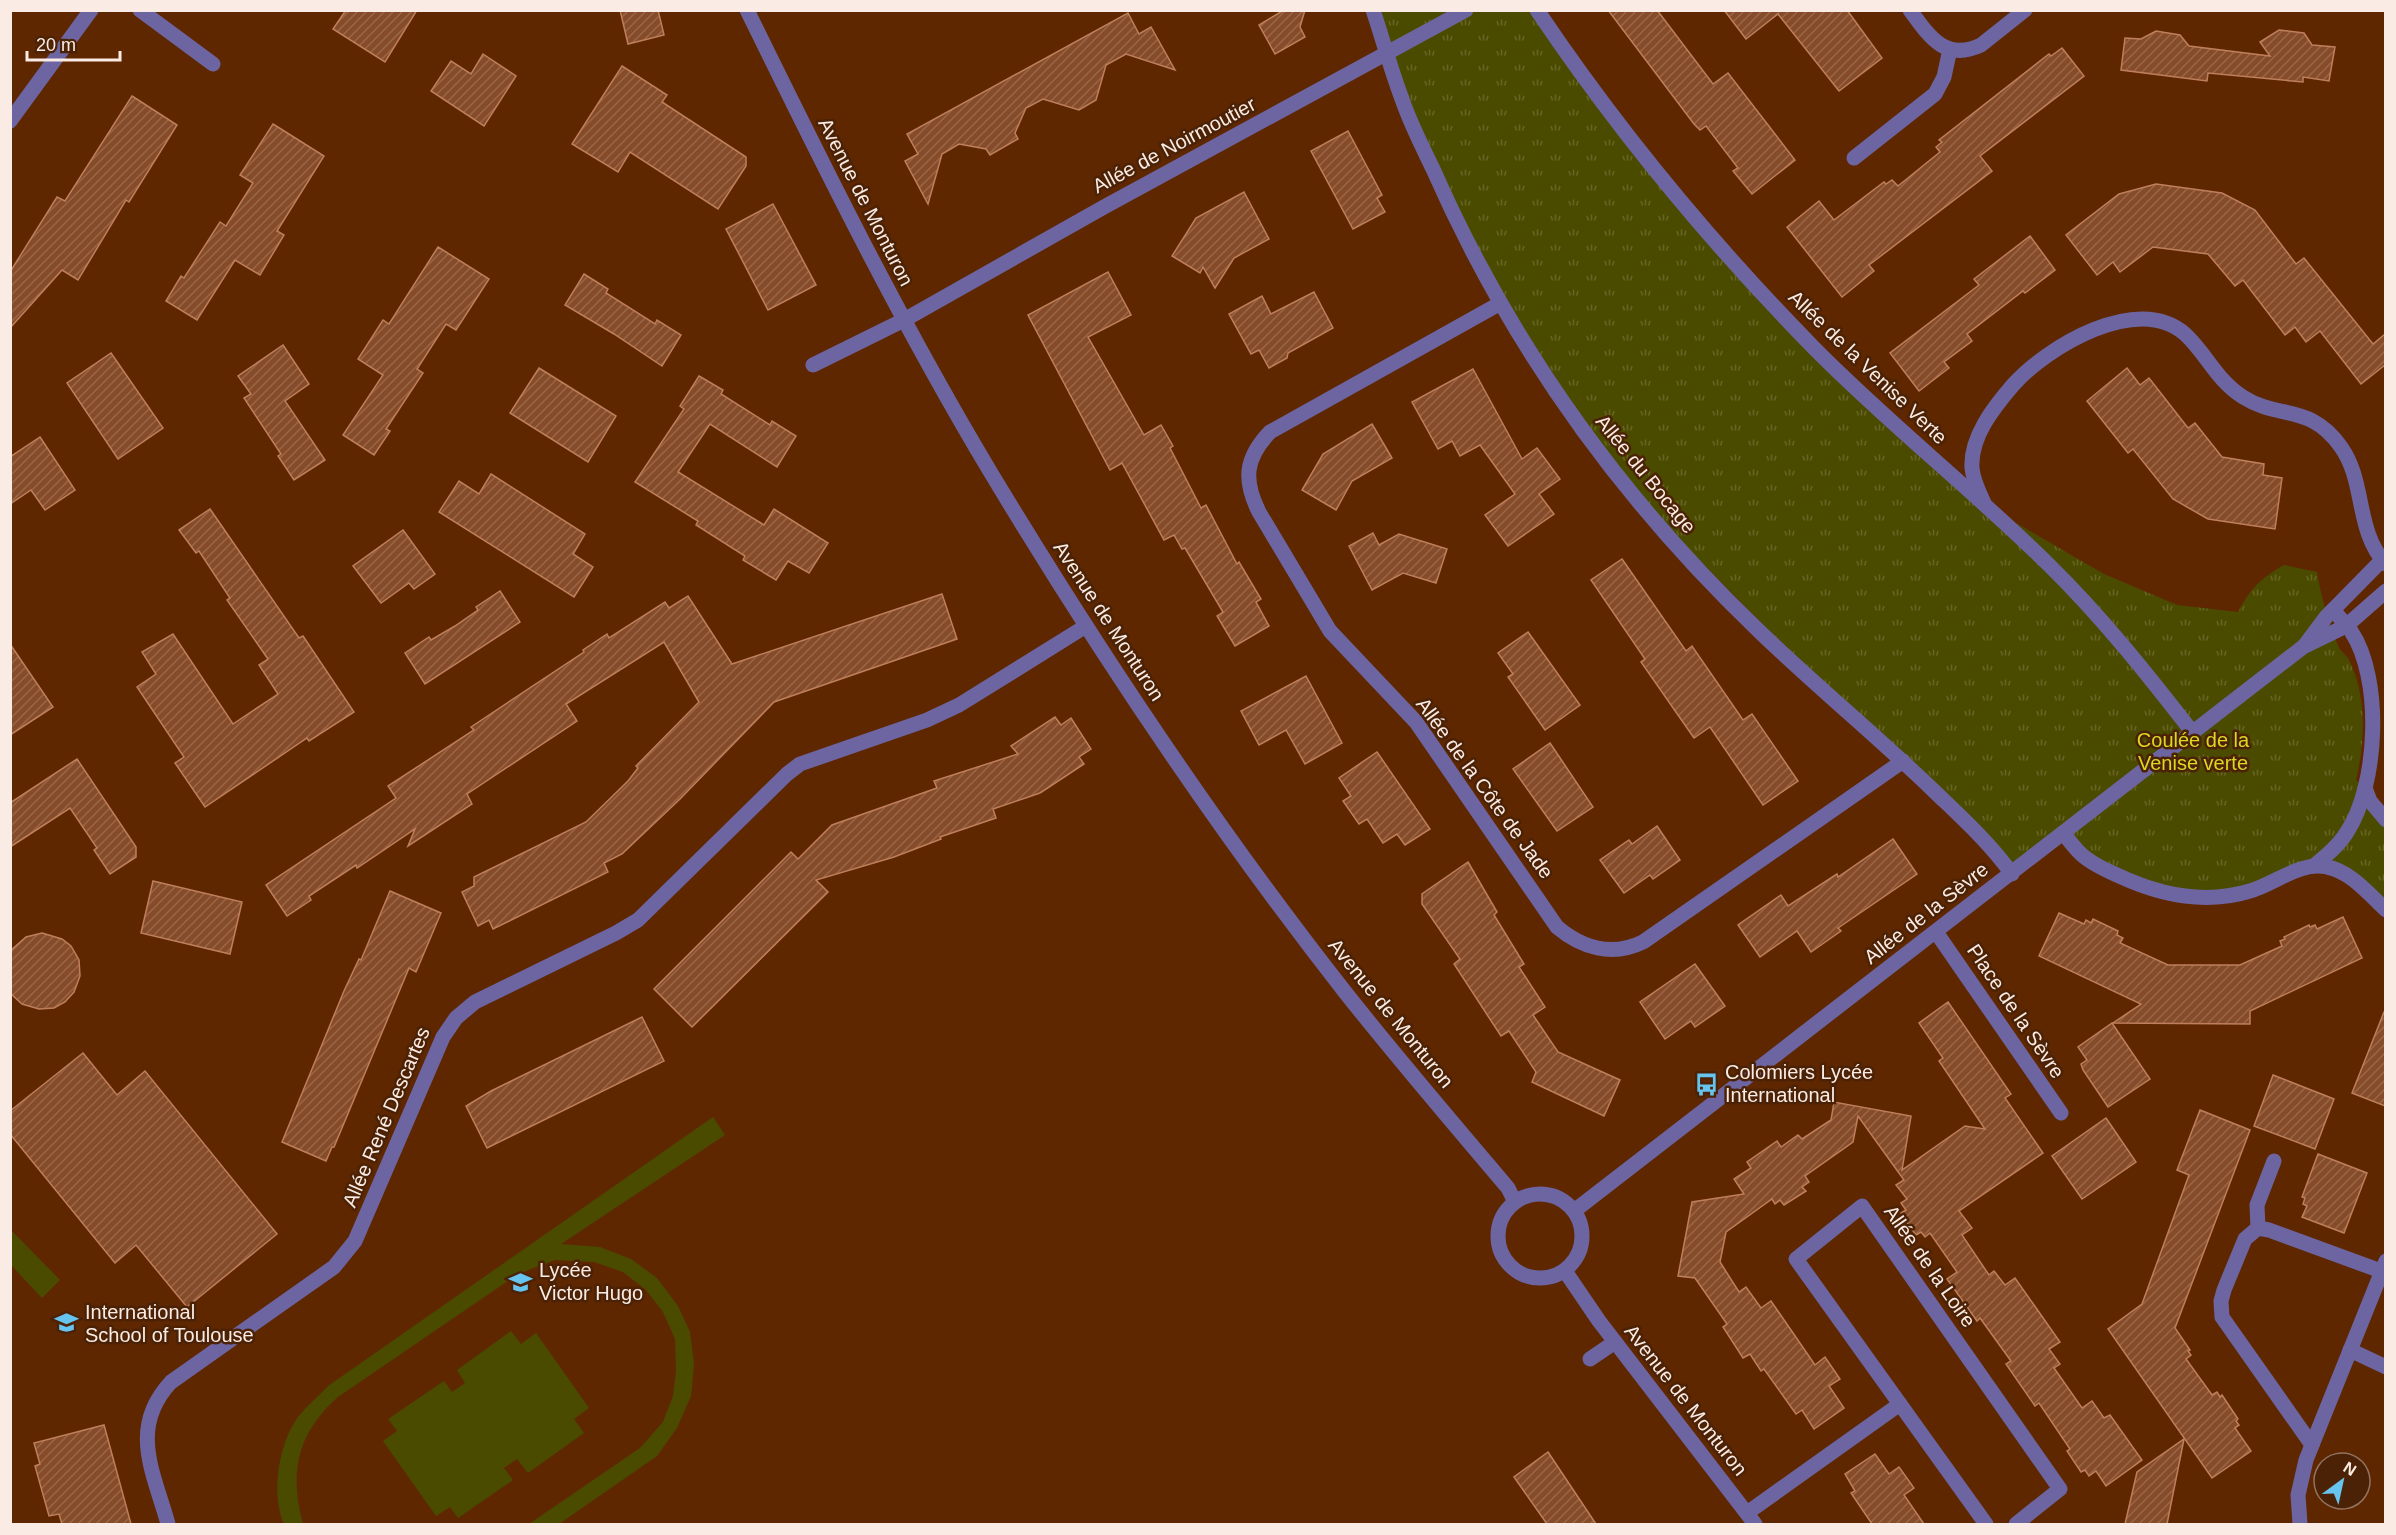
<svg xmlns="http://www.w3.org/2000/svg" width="2396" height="1535" font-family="Arial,sans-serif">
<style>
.park{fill:url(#park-tufts)}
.garden{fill:#4b4b00}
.building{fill:url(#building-hatch);stroke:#bf7f5c;stroke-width:1.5}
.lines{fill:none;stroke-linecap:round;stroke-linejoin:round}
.minor{stroke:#6d65a2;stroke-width:15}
.labels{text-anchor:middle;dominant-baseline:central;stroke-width:5;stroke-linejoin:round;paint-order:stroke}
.street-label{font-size:20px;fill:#faece4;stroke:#4c2206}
.park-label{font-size:20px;fill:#d9d822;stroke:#4c2206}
.poi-label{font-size:20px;fill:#faece4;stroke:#4c2206;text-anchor:start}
</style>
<defs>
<pattern id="park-tufts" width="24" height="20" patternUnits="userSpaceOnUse" patternTransform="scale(1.5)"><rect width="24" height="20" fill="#4b4b00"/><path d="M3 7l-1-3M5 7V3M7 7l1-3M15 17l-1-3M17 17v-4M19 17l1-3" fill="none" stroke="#666525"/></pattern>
<pattern id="building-hatch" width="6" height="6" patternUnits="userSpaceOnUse" patternTransform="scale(1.5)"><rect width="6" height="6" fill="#864c29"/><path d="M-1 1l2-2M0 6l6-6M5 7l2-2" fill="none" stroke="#986648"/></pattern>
</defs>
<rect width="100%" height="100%" fill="#5e2700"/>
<!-- park -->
<path class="park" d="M1373 11H1537L1720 248 1985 505 2104 574 2177 605 2238 612C2251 588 2260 579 2284 565L2317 572C2321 597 2329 624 2339 648 2342 653 2348 656 2350 662 2367 698 2365 742 2356 780L2365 788 2385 820V910L2329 867 2270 884 2191 897 2111 872 2063 834 2012 874 1628 489 1459 230Z"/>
<!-- garden -->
<g class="garden">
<path d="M713 1117 725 1135 561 1244 600 1247 631 1259 657 1278 678 1306 690 1332 694 1364 691 1396 677 1428 657 1456 559 1524H529L640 1448 663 1422 673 1396 676 1371 675 1339 663 1312 646 1290 623 1272 594 1262 555 1260 518 1274 338 1397C297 1433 289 1473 303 1524H284C271 1495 278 1447 296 1420 304 1408 318 1397 328 1386Z"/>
<path d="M10 1229 60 1280 42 1298 11 1265Z"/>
<path d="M511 1331 521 1344 536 1333 589 1408 574 1419 584 1433 528 1473 517 1459 504 1468 513 1480 458 1518 450 1507 436 1516 383 1441 397 1431 388 1419 444 1381 452 1392 465 1383 457 1370Z"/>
</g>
<!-- building -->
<g class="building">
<path d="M346 10H417L385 62 333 29Z"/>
<path d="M620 10H658L664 35 628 44Z"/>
<path d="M1284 10H1305L1300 27 1305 37 1275 54 1259 25Z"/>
<path d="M1608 10H1657L1713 84 1728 73 1795 160 1752 194 1733 171 1738 168 1706 126 1700 130 1694 124Z"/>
<path d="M1724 10H1847L1882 58 1839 91 1778 14 1746 39Z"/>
<path d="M1128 13 1139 34 1151 27 1175 70 1126 54 1106 65 1096 100 1079 110 1043 99 1026 108 1015 133 1018 139 990 155 986 149 959 144 942 154 928 204 905 161 918 154 907 134Z"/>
<path d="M2279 30 2304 33 2312 45 2335 47 2329 81 2303 77V82L2208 73 2207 81 2121 70 2125 38 2141 39 2156 31 2180 35 2189 46 2270 56 2260 42Z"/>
<path d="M2062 48 2084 76 1980 156 1992 171 1869 265 1874 271 1842 297 1787 227 1819 201 1834 220 1884 182 1886 184 1892 180 1898 186 1940 152 1936 147 1942 142 1939 140 2049 54 2051 56Z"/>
<path d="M483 54 516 76 484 126 431 91 451 61 471 74Z"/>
<path d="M622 66 667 95 662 102 746 157V166L718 209 630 152 618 172 572 144Z"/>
<path d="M132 96 177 125 129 202 126 200 78 280 62 270 10 328V272L57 197 65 201Z"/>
<path d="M273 124 324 156 277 231 284 235 260 275 235 260 197 320 166 301 181 276 184 278 220 222 226 226 253 183 240 175Z"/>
<path d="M1348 131 1382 195 1377 198 1385 212 1353 229 1311 151Z"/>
<path d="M2156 184 2222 193 2255 210 2296 264 2304 258 2373 344 2385 334V365L2361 384 2320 331 2306 342 2295 327 2285 335 2243 280 2235 286 2208 254 2153 247 2120 272 2113 262 2097 275 2066 235 2119 194Z"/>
<path d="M1244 192 1269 239 1234 258 1215 288 1203 267 1200 273 1172 256 1196 218Z"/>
<path d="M773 204 816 285 768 310 726 229Z"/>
<path d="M2030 236 2055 270 2025 293 2023 291 1967 334 1972 341 1944 362 1949 368 1919 391 1890 353 1979 285 1974 279Z"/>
<path d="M438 247 489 279 456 330 446 324 417 369 423 373 386 429 390 431 374 455 343 435 383 375 358 359 383 320 389 324Z"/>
<path d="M1108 272 1131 315 1088 337 1144 435 1161 425 1173 446 1170 448 1201 508 1206 505 1237 564 1239 562 1261 599 1256 602 1269 626 1235 646 1217 616 1223 612 1185 548 1182 549 1174 535 1164 540 1122 463 1110 470 1028 315Z"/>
<path d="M584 274 608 289 606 293 655 324 657 320 681 335 662 366 614 334 565 305Z"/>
<path d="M1314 292 1333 328 1288 353 1287 358 1269 368 1259 350 1251 354 1229 314 1262 296 1271 314Z"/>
<path d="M283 345 309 384 285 401 325 460 294 480 278 456 281 454 244 398 251 394 238 376Z"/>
<path d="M111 353 163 428 118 459 67 383Z"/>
<path d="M539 368 616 416 588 462 510 413Z"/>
<path d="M2127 368 2140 385 2149 378 2188 428 2195 423 2222 457 2264 464 2263 475 2282 478 2275 529 2208 519 2173 499 2133 449 2128 453 2087 401Z"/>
<path d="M1473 369 1522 459 1537 448 1560 479 1539 494 1554 514 1508 546 1485 515 1515 494 1480 445 1460 456 1452 441 1438 449 1412 402Z"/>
<path d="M699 376 723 390 721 394 770 425 772 421 796 436 777 467 710 424 678 472 764 525 774 509 828 543 809 573 788 561 776 580 743 560 745 556 696 525 698 521 635 482 684 409 680 406Z"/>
<path d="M1372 424 1392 458 1352 481 1336 510 1302 490 1323 454Z"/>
<path d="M40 437 75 490 45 510 31 490 10 504V457Z"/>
<path d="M491 474 585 534 573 554 593 567 574 597 439 512 459 481 479 494Z"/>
<path d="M210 509 299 638 303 636 354 712 309 741 307 738 205 807 175 763 184 757 137 687 156 674 142 652 173 634 233 724 278 694 259 665 268 659 227 600 230 598 199 551 196 553 179 530Z"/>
<path d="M403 530 435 574 414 589 409 583 381 603 353 566Z"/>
<path d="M1373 533 1379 545 1399 534 1447 549 1436 583 1403 573 1372 590 1349 546Z"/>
<path d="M1622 559 1686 651 1692 646 1743 720 1752 714 1798 781 1763 805 1710 727 1694 738 1641 662 1645 659 1591 580Z"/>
<path d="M500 591 520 622 425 684 405 653 429 637 431 640 455 626 478 610 476 607Z"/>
<path d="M942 594 957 639 774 702 680 799 622 854 604 863 608 872 493 929 489 920 478 926 462 892 474 886V877L586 822 628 781 638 768 636 766 699 702 664 642 566 704 577 721 467 794 472 804 408 846 415 829 357 868 356 865 309 896 311 900 287 916 266 885 396 798 388 786 474 730 471 727 584 652 583 650 607 634 609 638 665 602 669 608 688 596 732 664Z"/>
<path d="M1528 632 1580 705 1545 730 1508 677 1513 674 1498 653Z"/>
<path d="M10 644 53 707 10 735Z"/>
<path d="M1306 676 1342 743 1305 764 1286 730 1259 745 1241 711Z"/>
<path d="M1055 717 1061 725 1071 718 1091 749 1079 757 1084 764 1040 793 993 809 996 818 940 837 941 839 894 857 816 880 828 892 692 1027 654 989 791 852 798 859 832 825 937 788 934 781 1018 754 1011 746Z"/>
<path d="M1550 743 1593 807 1557 831 1513 769Z"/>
<path d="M1377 752 1430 829 1405 845 1397 834 1383 843 1367 819 1359 824 1343 801 1351 796 1339 778Z"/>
<path d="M77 759 136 847V857L110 874 94 850 97 848 70 808 10 847V803Z"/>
<path d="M1657 826 1680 860 1653 879 1650 875 1624 893 1600 860 1629 840 1632 844Z"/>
<path d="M1893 839 1917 874 1838 928 1841 931 1811 952 1797 931 1760 957 1738 925 1781 895 1788 906 1837 874 1838 877Z"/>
<path d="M1468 862 1497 912 1494 915 1524 964 1519 967 1545 1007 1533 1015 1558 1052 1620 1080 1604 1116 1532 1082 1536 1072 1509 1031 1501 1036 1454 964 1460 959 1422 904V894Z"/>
<path d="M153 881 242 902 230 954 141 933Z"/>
<path d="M390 891 441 913 416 972 409 968 334 1147H332L326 1161 282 1142 344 991 359 959 361 960Z"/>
<path d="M2059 913 2084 924 2086 920 2091 923 2093 919 2118 931 2117 935 2123 938 2120 943 2168 965H2240L2282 946 2280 941 2285 939 2284 937 2309 925 2310 927 2315 925 2317 929 2343 917 2362 958 2250 1011V1024L2113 1023 2141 1004 2039 956Z"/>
<path d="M42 933 62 939 71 946 79 960 80 976 74 992 65 1002 54 1008 39 1009 22 1004 10 993V951L26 937Z"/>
<path d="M1695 964 1725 1006 1695 1027 1691 1021 1665 1039 1640 1002Z"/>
<path d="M1948 1002 2011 1094 2005 1098 2043 1153 1959 1211 1972 1228 1962 1235 1989 1275 1994 1271 2005 1285 2015 1278 2060 1342 2049 1349 2060 1364 2054 1368 2082 1408 2092 1401 2104 1418 2110 1415 2142 1460 2106 1486 2096 1471 2089 1476 2085 1470 2081 1472 2067 1451 2070 1449 2039 1403 2035 1406 2006 1364 2011 1361 1980 1318 1977 1321 1947 1279 1957 1272 1930 1233 1925 1237 1921 1232 1916 1235 1908 1224 1901 1213 1906 1210 1901 1203 1907 1199 1896 1185 1904 1180 1858 1116 1853 1142 1805 1176 1809 1182 1802 1187 1806 1191 1784 1205 1780 1200 1775 1204 1772 1199 1726 1232 1720 1262 1739 1292 1746 1287 1761 1308 1771 1301 1815 1365 1825 1357 1840 1379 1829 1386 1844 1408 1814 1429 1802 1410 1796 1414 1764 1369 1761 1371 1750 1354 1743 1358 1723 1327 1727 1324 1695 1278 1678 1276 1692 1202 1744 1194 1734 1179 1751 1168 1747 1162 1777 1141 1781 1147 1798 1135 1802 1139 1831 1120 1834 1102 1911 1116 1902 1170 1965 1126 1985 1129 1939 1061 1943 1058 1919 1023Z"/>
<path d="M2384 1012H2385V1106L2352 1093Z"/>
<path d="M642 1017 664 1061 487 1148 466 1106 491 1091Z"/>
<path d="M2112 1023 2150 1079 2108 1107 2083 1070 2081 1064 2087 1060 2078 1047Z"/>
<path d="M83 1053 117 1095 145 1071 277 1234 187 1307 136 1245 115 1263 10 1134V1111Z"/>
<path d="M2273 1075 2334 1099 2315 1149 2254 1126Z"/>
<path d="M2200 1110 2250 1130 2175 1328 2190 1350 2188 1351 2191 1355 2186 1359 2212 1395 2217 1392 2220 1397 2222 1395 2238 1419 2236 1421 2239 1425 2235 1428 2251 1451 2212 1478 2108 1329 2142 1304 2189 1175 2177 1170Z"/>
<path d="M2106 1118 2136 1162 2082 1199 2052 1156Z"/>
<path d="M2318 1154 2367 1173 2344 1233 2302 1217 2307 1206 2303 1204 2305 1198 2302 1197Z"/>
<path d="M104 1425 131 1524H62L59 1514 49 1516 35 1466 40 1464 34 1443Z"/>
<path d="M2184 1439 2167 1524H2125L2137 1472Z"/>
<path d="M1548 1452 1596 1524H1547L1514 1477Z"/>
<path d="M1875 1454 1889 1474 1899 1467 1914 1488 1904 1495 1924 1524H1872L1851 1493 1855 1491 1845 1474Z"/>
</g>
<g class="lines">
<!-- minor -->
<g class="minor">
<path d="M140 10 213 64"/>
<path d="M747 10C824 167 901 323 991 473 1099 652 1216 828 1345 992 1398 1059 1453 1123 1508 1188L1515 1202"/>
<path d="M1373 10C1383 40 1391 70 1402 99 1410 123 1422 146 1433 169 1510 344 1621 499 1759 631 1816 686 1877 736 1933 790 1961 817 1989 842 2012 874"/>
<path d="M1537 10C1619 132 1712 244 1814 348 1889 424 1973 490 2049 565 2102 617 2148 675 2193 733"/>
<path d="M1910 10C1929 36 1945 62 1981 45L2025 10"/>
<path d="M10 121 91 10"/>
<path d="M1854 158 1935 94 1944 77 1950 49"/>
<path d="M1499 304 1270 432C1245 458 1243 480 1259 512L1330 631 1416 722 1557 927C1582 948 1612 957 1643 942L1903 761"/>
<path d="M813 365 904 320 1104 207 1466 10"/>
<path d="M1984 503C1979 492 1973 480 1972 468 1970 437 1994 407 2013 385 2047 347 2138 292 2185 334 2206 353 2216 380 2243 397 2279 420 2310 403 2341 447 2366 482 2355 531 2386 564"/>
<path d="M2305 645 2326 617 2386 556"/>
<path d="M2365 788 2370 801 2386 820"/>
<path d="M2063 833C2068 839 2073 846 2078 851 2088 862 2103 869 2117 875 2159 895 2204 905 2250 891 2275 884 2300 861 2327 867 2350 871 2369 894 2386 910"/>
<path d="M2315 865C2327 855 2339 845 2347 832 2378 785 2383 679 2351 631 2346 624 2339 617 2333 610"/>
<path d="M1936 932 2061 1113"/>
<circle cx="1540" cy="1236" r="42"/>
<path d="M1574 1211 2303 647 2346 626 2386 591"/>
<path d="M2258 1228 2257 1205 2274 1161"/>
<path d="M1565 1271 1599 1321 1755 1524"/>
<path d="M2350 1350 2386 1367"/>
<path d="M1590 1359 1615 1342"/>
<path d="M2312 1445 2222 1317 2221 1301 2224 1290 2245 1239 2258 1228 2269 1230 2381 1271"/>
<path d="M1747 1513 1900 1404"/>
<path d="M168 1524C154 1473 128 1428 171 1382L334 1267 355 1241 443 1037 456 1018 475 1002 616 933 638 920 787 774 800 764 927 720 959 705 1086 626"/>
<path d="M1986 1524 1796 1259 1862 1206 2060 1489 2016 1524"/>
<path d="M2300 1524 2298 1495 2306 1460 2386 1261"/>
</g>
</g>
<!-- icons -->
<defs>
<symbol id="bus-bare" viewBox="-9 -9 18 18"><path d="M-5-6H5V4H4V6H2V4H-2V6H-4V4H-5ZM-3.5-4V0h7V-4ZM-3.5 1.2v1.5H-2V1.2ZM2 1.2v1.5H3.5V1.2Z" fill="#66c4ef" stroke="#4c2206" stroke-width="2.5" paint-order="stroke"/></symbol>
<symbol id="school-bare" viewBox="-9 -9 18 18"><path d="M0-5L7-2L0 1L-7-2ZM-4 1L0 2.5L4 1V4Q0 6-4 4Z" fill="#66c4ef" stroke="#4c2206" stroke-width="2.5" paint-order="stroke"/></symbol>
</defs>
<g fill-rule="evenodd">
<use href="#bus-bare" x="1690" y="1068" width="33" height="33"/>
<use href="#school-bare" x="504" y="1266" width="33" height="33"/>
<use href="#school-bare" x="50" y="1306" width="33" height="33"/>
</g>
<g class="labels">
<!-- street labels -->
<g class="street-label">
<text transform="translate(1174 145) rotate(-28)">Allée de Noirmoutier</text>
<text transform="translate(866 202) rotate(63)">Avenue de Monturon</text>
<text transform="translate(1868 367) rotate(44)">Allée de la Venise Verte</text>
<text transform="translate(1646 474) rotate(51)">Allée du Bocage</text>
<text transform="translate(1109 621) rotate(57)">Avenue de Monturon</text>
<text transform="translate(1485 788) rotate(54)">Allée de la Côte de Jade</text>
<text transform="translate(1926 913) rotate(-38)">Allée de la Sèvre</text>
<text transform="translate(2016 1011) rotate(56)">Place de la Sèvre</text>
<text transform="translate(1391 1013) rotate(51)">Avenue de Monturon</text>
<text transform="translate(386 1117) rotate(-67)">Allée René Descartes</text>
<text transform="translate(1930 1266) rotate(55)">Allée de la Loire</text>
<text transform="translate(1686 1400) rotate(52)">Avenue de Monturon</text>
</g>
<!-- park labels -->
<g class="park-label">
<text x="2193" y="740">Coulée de la<tspan x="2193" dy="23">Venise verte</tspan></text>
</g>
<!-- poi labels -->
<g class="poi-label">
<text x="1725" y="1072">Colomiers Lycée<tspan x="1725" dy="23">International</tspan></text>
<text x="539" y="1270">Lycée<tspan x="539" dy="23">Victor Hugo</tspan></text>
<text x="85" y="1312">International<tspan x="85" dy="23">School of Toulouse</tspan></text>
</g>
</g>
<!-- border -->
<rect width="2396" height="1535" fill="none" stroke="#faece4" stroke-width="24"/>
<!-- north arrow -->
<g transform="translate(2342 1481) rotate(33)"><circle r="28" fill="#4c2206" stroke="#92735f" stroke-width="1.5"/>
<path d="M0-4.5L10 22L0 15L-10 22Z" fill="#66c4ef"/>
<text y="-9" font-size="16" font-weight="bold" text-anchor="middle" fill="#faece4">N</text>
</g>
<!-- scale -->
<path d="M27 51v9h93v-9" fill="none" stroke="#faece4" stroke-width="3"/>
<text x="36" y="51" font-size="18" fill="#faece4" stroke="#4c2206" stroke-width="4.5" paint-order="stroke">20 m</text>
</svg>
